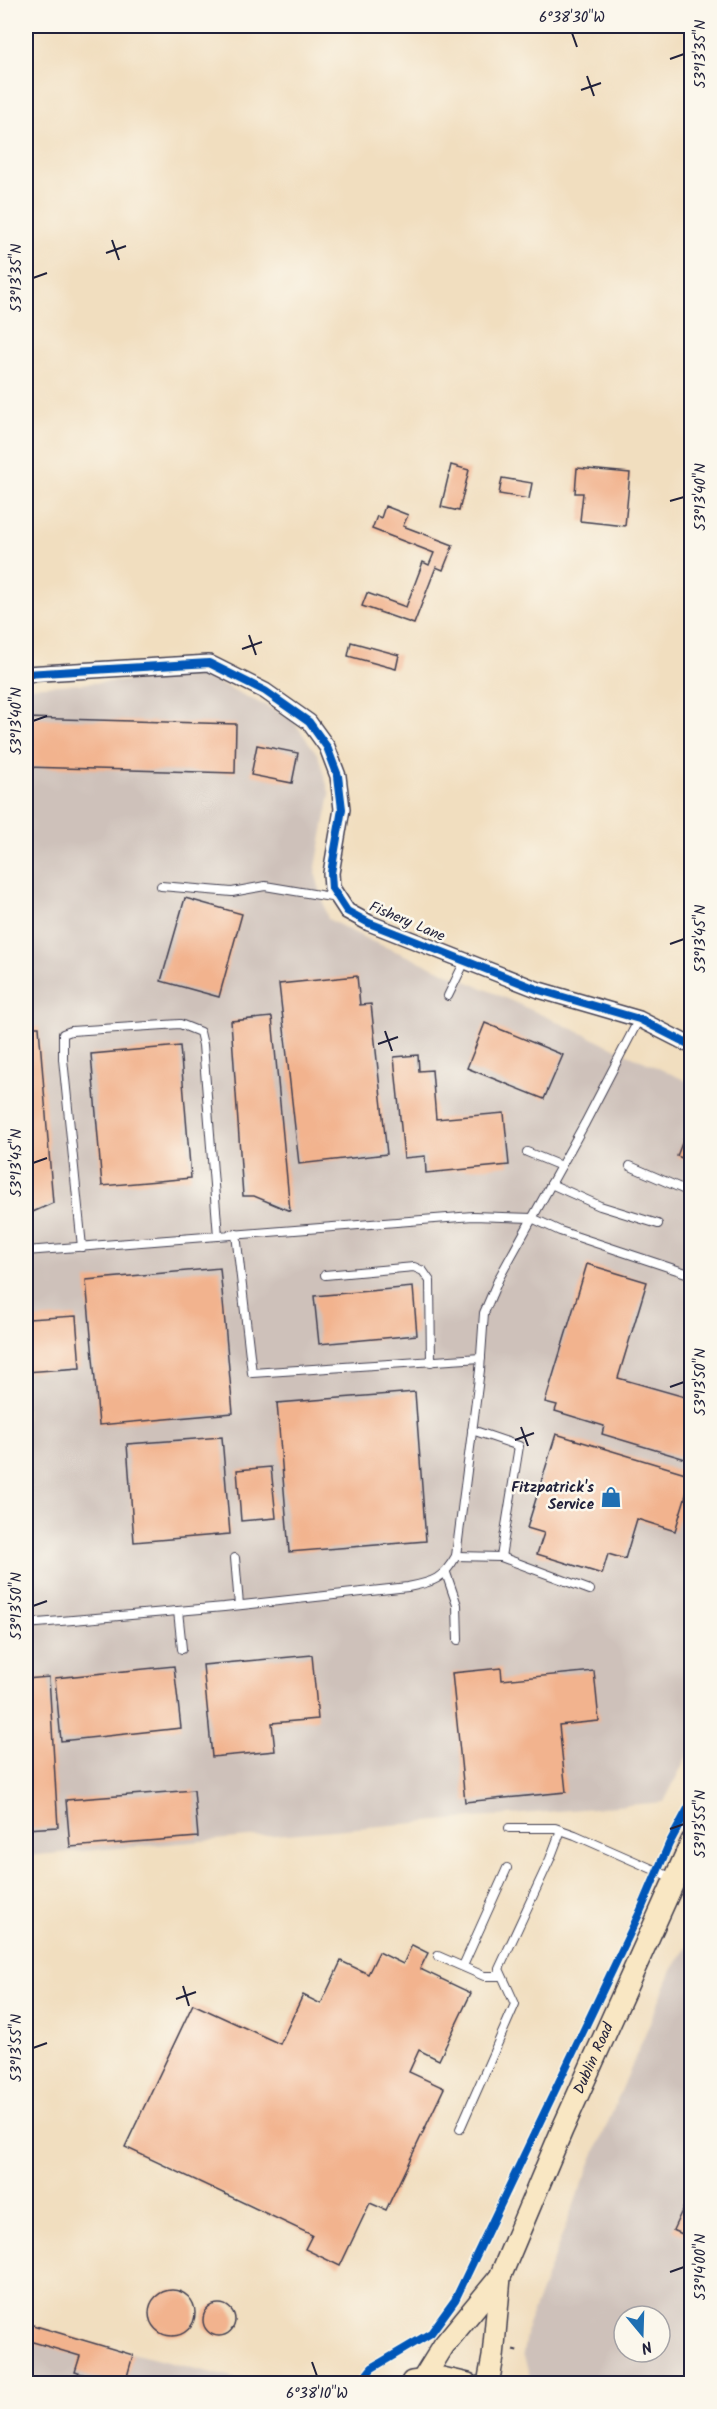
<svg xmlns="http://www.w3.org/2000/svg" width="717" height="2409" font-family="Kalam,sans-serif">
<style>
.industrial{fill:#cec1ba;fill-rule:evenodd}
.building{fill:#f2b38e}
.lines{fill:none;stroke-linecap:round;stroke-linejoin:round}
.lane-casing{stroke:#413e4f;stroke-width:10}
.street-casing{stroke:#413e4f;stroke-width:18}
.secondary-casing{stroke:#413e4f;stroke-width:24}
.path{stroke:#413e4f;stroke-width:3;stroke-dasharray:4.5 4.5;stroke-linecap:butt}
.lane{stroke:#fff;stroke-width:8}
.street{stroke:#fff;stroke-width:15}
.secondary{stroke:#f9e7c3;stroke-width:21}
.cycleway-casing{stroke:#fbf7ec;stroke-width:11}
.cycleway{stroke:#0057b8;stroke-width:8}
.ticks{fill:none;stroke:#22223b;stroke-width:2}
.labels{text-anchor:middle;dominant-baseline:central;stroke-width:5;stroke-linejoin:round;paint-order:stroke}
.street-label{font-size:15px;fill:#22223b;stroke:#fbf7ec}
.poi-label{font-size:15px;font-weight:bold;fill:#22223b;stroke:#fbf7ec;text-anchor:end}
.neatline{fill:none;stroke:#22223b;stroke-width:2}
.ticks-label{font-size:15px;text-anchor:middle;fill:#22223b}
</style>
<rect width="100%" height="100%" fill="#fbf7ec"/>
<filter id="ink" filterUnits="userSpaceOnUse"><feTurbulence type="fractalNoise" baseFrequency=".0167" numOctaves="2"/><feDisplacementMap in="SourceGraphic" scale="12" xChannelSelector="R" yChannelSelector="G"/><feConvolveMatrix kernelMatrix="1 2 1 2 8 2 1 2 1" color-interpolation-filters="sRGB"/></filter>
<filter id="wash" filterUnits="userSpaceOnUse"><feTurbulence type="fractalNoise" baseFrequency=".008" numOctaves="4" result="noise"/><feDisplacementMap in="SourceGraphic" scale="24" xChannelSelector="R" yChannelSelector="G"/><feGaussianBlur stdDeviation="1.35" result="paint"/><feColorMatrix in="noise" values="0 0 0 0 0 0 0 0 0 0 0 0 0 0 0 0 0 1.4 0 .05"/><feComposite in="paint" operator="in"/></filter>
<g filter="url(#wash)">
<rect width="100%" height="100%" fill="#f1debf"/>
<!-- industrial -->
<g class="industrial">
<path d="M204 676 291 718 318 755 330 795 315 872 328 919 369 940 492 992 691 1083V1748L664 1802 26 1856V687Z"/>
<path d="M691 1940V2383H532L523 2354 527 2328 575 2201 671 1972ZM624 2316H660V2352H624Z"/>
<path d="M26 2327 253 2383H26Z"/>
</g>
<g id="blocks">
<!-- building -->
<g class="building">
<path d="M451 465 469 470 459 511 441 507Z"/>
<path d="M577 468 630 473 625 526 580 521 583 493H575Z"/>
<path d="M502 478 532 483 529 499 499 494Z"/>
<path d="M385 506 408 515 403 526 453 545 443 570 436 567 414 624 362 606 367 593 406 607 423 562 429 565 434 553 372 529 377 516 381 518Z"/>
<path d="M351 642 399 655 396 669 348 656Z"/>
<path d="M26 718 236 724 235 773 26 767Z"/>
<path d="M257 745 298 753 292 783 251 775Z"/>
<path d="M185 898 242 914 219 997 161 981Z"/>
<path d="M357 976 360 1005 371 1004 387 1154 299 1164 279 984Z"/>
<path d="M272 1017 290 1211 254 1196H243L231 1021Z"/>
<path d="M485 1023 563 1055 544 1099 467 1068Z"/>
<path d="M26 1027H39L53 1203 26 1215Z"/>
<path d="M180 1046 191 1178 102 1186 91 1054Z"/>
<path d="M418 1055 419 1071 432 1070 436 1119 504 1113 509 1165 426 1173 425 1156 404 1158 394 1057Z"/>
<path d="M691 1120H692V1162L677 1156Z"/>
<path d="M587 1264 647 1282 618 1378 692 1399V1461L602 1434 604 1426 555 1411 557 1405 545 1402Z"/>
<path d="M220 1268 233 1413 99 1425 86 1280Z"/>
<path d="M413 1287 417 1335 319 1344 314 1296Z"/>
<path d="M26 1314 28 1319 76 1316 80 1368 26 1372Z"/>
<path d="M415 1392 426 1541 289 1552 277 1403Z"/>
<path d="M556 1434 692 1475 675 1531 637 1519 625 1559 608 1554 602 1574 537 1554 544 1533 527 1528Z"/>
<path d="M222 1437 230 1534 134 1542 127 1444Z"/>
<path d="M271 1467 276 1518 241 1521 237 1470Z"/>
<path d="M312 1655 318 1719 272 1723 275 1751 212 1757 203 1665Z"/>
<path d="M174 1666 181 1728 61 1741 55 1678Z"/>
<path d="M501 1668 502 1680 594 1671 599 1721 559 1725 566 1792 465 1802 452 1673Z"/>
<path d="M49 1677 58 1827 26 1829V1679Z"/>
<path d="M194 1790 198 1837 70 1847 66 1800Z"/>
<path d="M412 1945 428 1953 420 1969 471 1993 439 2060 419 2050 409 2072 444 2088 386 2210 370 2203 340 2266 305 2249 312 2235 125 2147 193 2004 280 2044 303 1995 321 2004 341 1961 368 1974 379 1952 403 1964Z"/>
<path d="M692 2189V2238L673 2230Z"/>
<circle cx="172" cy="2313" r="23"/>
<circle cx="219" cy="2320" r="16"/>
<path d="M26 2323 133 2355 125 2384H114L75 2372 80 2356 26 2340Z"/>
</g>
</g>
</g>
<g filter="url(#ink)">
<use href="#blocks" fill-opacity="0" stroke="#413e4f" stroke-width="1.5"/>
<g class="lines">
<defs>
<g id="lane">
<path d="M161 886 232 892 265 886 337 898"/>
<path d="M448 996 465 961"/>
<path d="M527 1152 561 1166"/>
<path d="M630 1166 692 1193"/>
<path d="M551 1184 600 1206 658 1224"/>
<path d="M236 1234 252 1373 481 1358"/>
<path d="M82 1247 63 1059V1034L71 1031 180 1024 200 1032 203 1045 218 1236"/>
<path d="M26 1251 473 1216 532 1218 560 1231 692 1275"/>
<path d="M325 1275 414 1267 423 1271 430 1281 431 1362"/>
<path d="M456 1556 501 1557 519 1446 472 1430"/>
<path d="M501 1557 590 1590"/>
<path d="M235 1558 239 1605"/>
<path d="M446 1573 457 1605 458 1640"/>
<path d="M178 1611 182 1649"/>
<path d="M26 1624 224 1607 408 1587C434 1582 443 1579 456 1556L480 1370 484 1313 499 1278 585 1123 639 1019"/>
<path d="M509 1828H555L575 1835 675 1879"/>
<path d="M438 1956 484 1976H501"/>
<path d="M463 1966 507 1868"/>
<path d="M460 2129 515 2004 499 1969 550 1859 561 1830"/>
</g>
<path id="street" d="M26 674 209 663 265 691 309 722 327 747 338 776 342 809 331 873 332 888 347 911 369 923 539 990 639 1019 692 1046"/>
<g id="secondary">
<path id="s1" d="M423 2379 444 2345 500 2277 562 2130 692 1841"/>
<path d="M412 2382 442 2378 468 2384"/>
<path d="M488 2384 493 2357 500 2277"/>
</g>
</defs>
<!-- lane casing -->
<use href="#lane" class="lane-casing"/>
<!-- street casing -->
<use href="#street" class="street-casing"/>
<!-- secondary casing -->
<use href="#secondary" class="secondary-casing"/>
<!-- path -->
<path class="path" d="M513 2350 521 2352"/>
<!-- lane -->
<use href="#lane" class="lane"/>
<!-- street -->
<use href="#street" class="street"/>
<!-- secondary -->
<use href="#secondary" class="secondary"/>
<defs>
<g id="cycleway">
<path d="M26 674 209 663 265 691 309 722 327 747 338 776 342 809 331 873 332 888 347 911 369 923 539 990 639 1019 692 1046"/>
<path d="M359 2384 372 2368 431 2333 455 2300 640 1912 669 1844 692 1801"/>
</g>
</defs>
<!-- cycleway casing -->
<use href="#cycleway" class="cycleway-casing"/>
<!-- cycleway -->
<use href="#cycleway" class="cycleway"/>
</g>
</g>
<!-- ticks -->
<path class="ticks" d="M572 33 577 47M670 59 684 54M587 76 594 96M581 90 601 83M112 240 119 260M106 253 126 246M33 278 47 273M670 501 684 497M249 635 256 655M242 649 262 642M33 721 47 716M670 944 684 939M385 1031 392 1051M378 1044 398 1037M33 1163 47 1158M670 1387 684 1382M521 1427 528 1446M515 1440 534 1433M33 1606 47 1601M670 1829 684 1824M183 1986 189 2006M176 1999 196 1992M33 2048 47 2043M670 2272 684 2267M312 2362 317 2376"/>
<!-- icons -->
<defs>
<symbol id="shop-bare" viewBox="-9 -9 18 18"><path d="M-5-2.5h2.3a2.7 3.5 0 0 1 5.4 0H5L5.5 6h-11ZM-1.5-2.5h3a1.5 2.3 0 0 0-3 0Z" fill="#1f6fb2" stroke="#fbf7ec" stroke-width="2.5" paint-order="stroke"/></symbol>
</defs>
<g fill-rule="evenodd">
<use href="#shop-bare" x="596" y="1482" width="30" height="30"/>
</g>
<g class="labels">
<!-- street labels -->
<g class="street-label">
<text transform="translate(407 922) rotate(23)">Fishery Lane</text>
<text stroke="none"><textPath href="#s1" startOffset="366">Dublin Road</textPath></text>
</g>
<!-- poi labels -->
<g class="poi-label">
<text x="594" y="1488">Fitzpatrick's<tspan x="594" dy="17">Service</tspan></text>
</g>
</g>
<!-- margin -->
<rect width="717" height="2409" fill="none" stroke="#fbf7ec" stroke-width="66"/>
<!-- north arrow -->
<g transform="translate(642 2334) rotate(161)"><circle r="28" fill="#fbf7ec" stroke="#a4a2a5" stroke-width="1.5"/>
<path d="M0-4.5L10 22L0 15L-10 22Z" fill="#1f6fb2"/>
<text y="-9" font-size="16" font-weight="bold" text-anchor="middle" fill="#22223b">N</text>
</g>
<rect x="33" y="33" width="651" height="2343" class="neatline"/>
<g class="ticks-label">
<text x="572" y="22">6°38'30"W</text>
<text transform="translate(700 54) rotate(-90)" y="5">53°13'35"N</text>
<text transform="translate(16 278) rotate(-90)" y="5">53°13'35"N</text>
<text transform="translate(700 497) rotate(-90)" y="5">53°13'40"N</text>
<text transform="translate(16 721) rotate(-90)" y="5">53°13'40"N</text>
<text transform="translate(700 939) rotate(-90)" y="5">53°13'45"N</text>
<text transform="translate(16 1163) rotate(-90)" y="5">53°13'45"N</text>
<text transform="translate(700 1382) rotate(-90)" y="5">53°13'50"N</text>
<text transform="translate(16 1606) rotate(-90)" y="5">53°13'50"N</text>
<text transform="translate(700 1824) rotate(-90)" y="5">53°13'55"N</text>
<text transform="translate(16 2048) rotate(-90)" y="5">53°13'55"N</text>
<text transform="translate(700 2267) rotate(-90)" y="5">53°14'00"N</text>
<text x="317" y="2398">6°38'10"W</text>
</g>
</svg>
